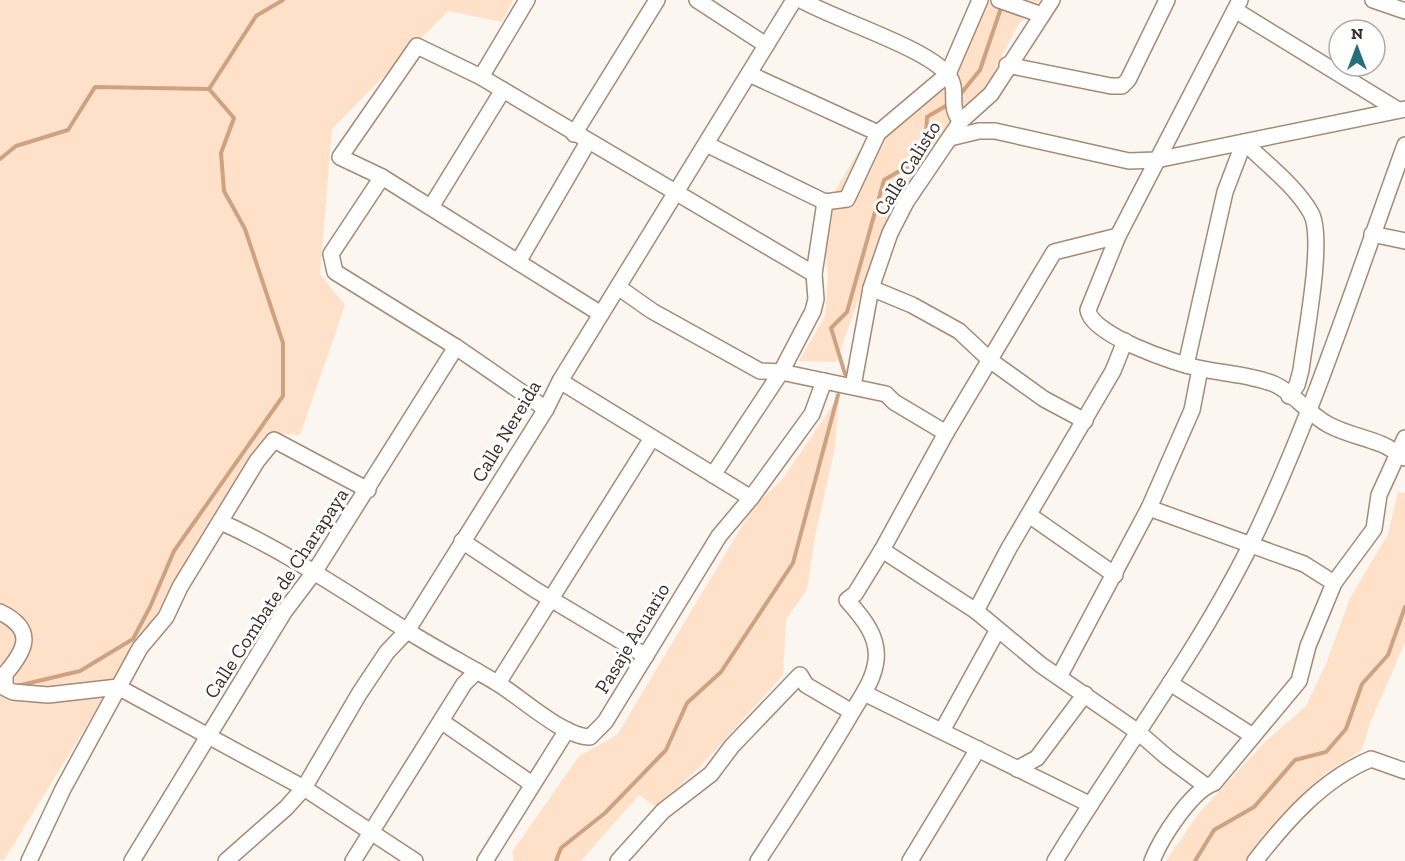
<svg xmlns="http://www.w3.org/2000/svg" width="1405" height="861" font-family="'Zilla Slab',serif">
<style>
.green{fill:#ffe0c9}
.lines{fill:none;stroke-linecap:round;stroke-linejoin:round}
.stream{stroke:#cea281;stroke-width:4}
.minor-casing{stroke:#a58a76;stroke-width:18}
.minor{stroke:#fff;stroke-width:15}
.labels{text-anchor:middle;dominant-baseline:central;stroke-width:6;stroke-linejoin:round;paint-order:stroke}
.street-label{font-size:20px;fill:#392d25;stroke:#fff}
</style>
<rect width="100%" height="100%" fill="#fcf6f1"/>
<!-- green -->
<g class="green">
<path d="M0 0H513L502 22 448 11 332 129 320 274 345 305 300 435 273 433 130 655 4 860H0Z"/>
<path d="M990 0H1040L1018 25 983 93 948 125 900 195 878 246 836 362 799 361 825 316 828 276 825 248 836 189 858 152 899 125 964 48Z"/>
<path d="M839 396 835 448 815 537 807 590 786 619 783 675 701 766 656 807 639 795 581 861H514L512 852 579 756 617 735 754 506 782 480Z"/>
<path d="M1398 492 1405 493V643L1370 723 1362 750 1325 774 1281 815 1245 861H1166L1199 813 1266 741 1306 706 1326 664 1350 598 1388 534Z"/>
</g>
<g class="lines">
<!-- stream -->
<g class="stream">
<path d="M959 96 980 70 1001 8"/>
<path d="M0 159 16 146 68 130 95 87 209 89 256 16 283 0"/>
<path d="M845 374 831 328 847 312 884 180 925 156 927 117 949 104"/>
<path d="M17 686 80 671 133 639 150 607 174 551 283 396V343L245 229 224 191 221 153 234 118 209 89"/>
<path d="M556 861 561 848 605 813 666 750 687 703 721 672 793 563 838 395"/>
<path d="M1195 861 1214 830 1254 807 1295 760 1326 752 1346 729 1362 684 1388 655 1405 607"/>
</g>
<defs>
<g id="minor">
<path d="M697 0 766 45"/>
<path d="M801 0C836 20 927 48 948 75 960 90 947 107 961 121"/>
<path d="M999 0 1042 15"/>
<path d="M1240 0 1118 236 1088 310C1091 335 1174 363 1198 368 1224 374 1249 374 1274 384 1293 392 1309 415 1329 425 1346 434 1364 437 1381 444 1390 447 1397 454 1405 458"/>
<path d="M1373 0 1405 11"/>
<path d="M1235 10 1398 110"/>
<path d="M1007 65 1111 86H1122L1128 80 1167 0"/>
<path d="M749 74 878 133"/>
<path d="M481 77 527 0"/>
<path d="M574 134 657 0"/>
<path d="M950 138 979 131H995L1129 161 1156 160 1405 109"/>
<path d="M706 144 825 202"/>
<path d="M382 177 331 254 335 272 456 347 546 409"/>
<path d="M825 202 847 199 878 133 948 74 980 0"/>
<path d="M431 207 503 90"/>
<path d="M1372 234 1405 241"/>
<path d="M518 262 588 142"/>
<path d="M618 287 652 311 760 371 781 372 886 394 894 402 946 433"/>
<path d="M871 288 912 305 959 331 991 361 1044 399 1085 421"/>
<path d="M601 314 382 177 340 157 417 46 481 77 814 274"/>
<path d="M1186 365 1225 192 1244 142C1266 164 1296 186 1311 213 1325 238 1305 337 1301 370L1297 385 1289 396"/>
<path d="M560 381 751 498"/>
<path d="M853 386 871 288 890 233 906 202 961 121 991 94 1052 0"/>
<path d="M713 475 781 372 813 311 816 299 814 274 825 202"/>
<path d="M1149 508 1304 564 1334 583"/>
<path d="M1029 515 1115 575"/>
<path d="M221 522C287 552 345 592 406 630 436 649 467 665 497 683 521 697 563 737 590 737L605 722 719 536 751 498 812 414 824 381"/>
<path d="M462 541 534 589 646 656"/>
<path d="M882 550 976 611 1041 665 1138 732 1168 758 1206 786"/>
<path d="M976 611 1009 548 1113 371 1125 341"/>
<path d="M0 612C37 630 25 651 5 674V688L13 692 48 695 118 687 304 788 415 861"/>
<path d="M1059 677 1149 508 1192 410 1200 369"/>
<path d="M498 683 652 438"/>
<path d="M1170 683 1253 736"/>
<path d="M864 693 1089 804"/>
<path d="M441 721 532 784"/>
<path d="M942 731 997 631"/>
<path d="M1017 769 1037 758 1085 694"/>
<path d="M29 861 63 789 140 648 166 617 180 587 257 461 274 440 368 490"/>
<path d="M132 861 284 612 315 571 456 347"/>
<path d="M226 861 286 808 304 788 359 694 387 652 407 631 546 409 560 381 794 0"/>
<path d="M353 861 464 684 477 671"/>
<path d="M485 861 567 730"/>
<path d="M618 861 663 811 711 774 732 746 800 675 806 685 852 712"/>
<path d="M758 861C790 812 822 764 851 714 861 697 874 680 876 660 879 636 862 617 847 600L855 594 882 550 946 433 1054 252 1118 236"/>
<path d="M910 861 978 749"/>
<path d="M1055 861C1119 755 1196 655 1251 544 1313 416 1356 279 1405 145"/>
<path d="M1152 861C1161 838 1191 791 1214 783L1299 681 1308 646 1334 583 1374 529 1379 495 1405 438"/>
<path d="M1255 861C1287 820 1323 779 1371 759L1405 771"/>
</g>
</defs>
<!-- minor casing -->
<use href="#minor" class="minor-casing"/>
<!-- minor -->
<use href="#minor" class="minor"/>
</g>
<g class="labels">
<!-- street labels -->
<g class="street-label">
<text transform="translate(907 168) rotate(-58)">Calle Calisto</text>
<text transform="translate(506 431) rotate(-59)">Calle Nereida</text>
<text transform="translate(276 593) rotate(-57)">Calle Combate de Charapaya</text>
<text transform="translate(632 638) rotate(-59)">Pasaje Acuario</text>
</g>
</g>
<!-- north arrow -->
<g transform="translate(1357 48)"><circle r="28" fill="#ffffff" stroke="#b0aba8" stroke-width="1.5"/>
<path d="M0-4.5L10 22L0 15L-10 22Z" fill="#266f79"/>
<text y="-9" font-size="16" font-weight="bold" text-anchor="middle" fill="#392d25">N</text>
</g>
</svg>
